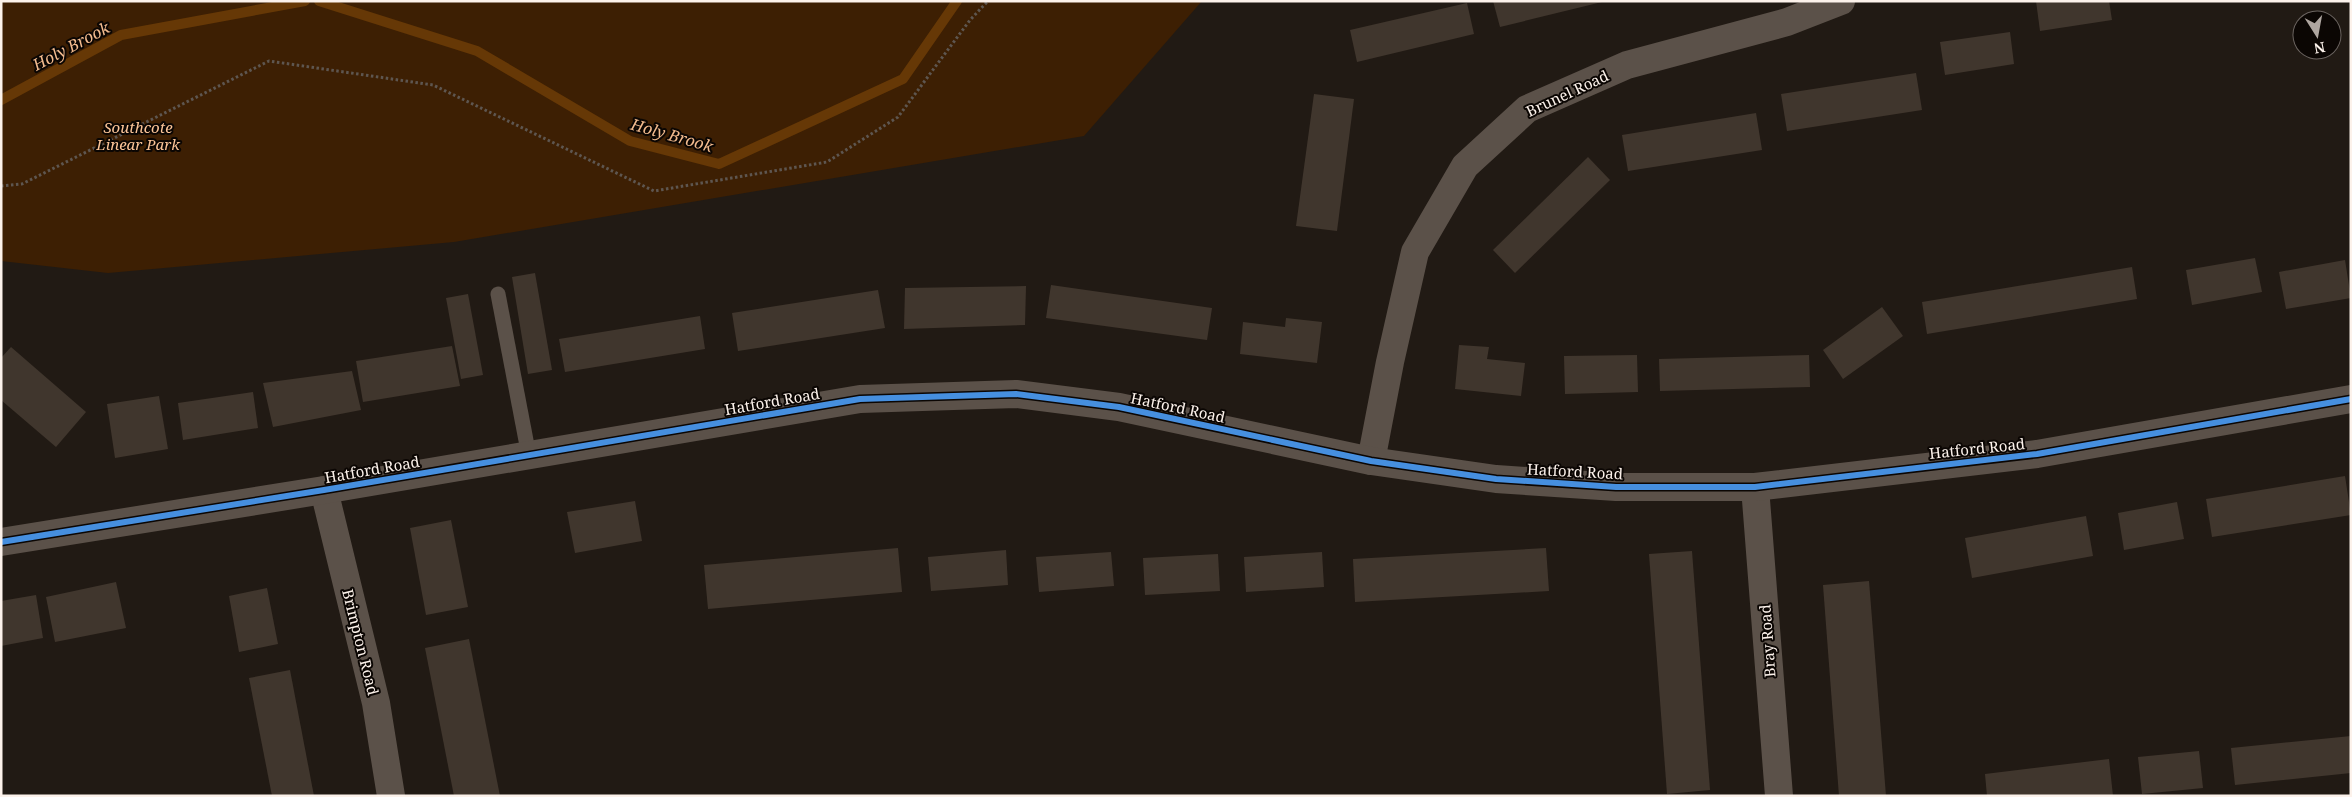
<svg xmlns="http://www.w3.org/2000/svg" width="2352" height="797" font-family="'Noto Serif',serif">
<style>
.park{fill:#3d1f03}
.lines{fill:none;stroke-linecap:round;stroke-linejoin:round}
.stream{stroke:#663806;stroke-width:10}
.building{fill:#40362d}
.path{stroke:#5e5650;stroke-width:3;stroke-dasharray:2.5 2.5;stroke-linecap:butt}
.service{stroke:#5b5149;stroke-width:15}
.minor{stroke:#5b5149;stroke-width:28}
.cycleway-casing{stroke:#0b0603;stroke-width:9}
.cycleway{stroke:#468fdf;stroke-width:6}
.labels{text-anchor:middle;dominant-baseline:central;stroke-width:4;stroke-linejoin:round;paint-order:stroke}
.street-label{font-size:15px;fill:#fcf2eb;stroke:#0b0603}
.park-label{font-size:15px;font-style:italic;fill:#fdc598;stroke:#0b0603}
.water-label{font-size:16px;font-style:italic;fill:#f3bb8e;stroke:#0b0603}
</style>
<rect width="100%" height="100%" fill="#211a14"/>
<!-- park -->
<path class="park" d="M1 1H1202L1084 136 454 242 108 273 1 261Z"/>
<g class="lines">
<!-- stream -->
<g class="stream">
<path d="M319 1 477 51 630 141 719 164 903 79 957 1"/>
<path d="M1 100 121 35 305 1"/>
</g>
</g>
<!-- building -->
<g class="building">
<path d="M1493 1H1602V2L1500 27Z"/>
<path d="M2036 1H2109L2112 20 2040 31Z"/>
<path d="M1467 3 1474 34 1357 62 1350 30Z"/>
<path d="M2010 32 2014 64 1945 75 1940 42Z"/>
<path d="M1916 73 1922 110 1787 131 1781 94Z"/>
<path d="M1314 94 1354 99 1337 231 1296 226Z"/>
<path d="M1756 113 1762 150 1628 171 1622 135Z"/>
<path d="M1588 157 1610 180 1515 273 1493 250Z"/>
<path d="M2255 258 2262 292 2192 305 2186 270Z"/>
<path d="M2345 260 2351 298 2286 309 2279 272Z"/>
<path d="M2132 267 2137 299 1927 334 1922 302Z"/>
<path d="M535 273 552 370 528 374 512 277Z"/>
<path d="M1051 285 1212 308 1207 340 1046 318Z"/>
<path d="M1026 286 1025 325 904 329 905 288Z"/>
<path d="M878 290 885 328 738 351 732 313Z"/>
<path d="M468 294 483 375 461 379 446 298Z"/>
<path d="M1882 307 1903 336 1843 379 1823 350Z"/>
<path d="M700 316 705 349 565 372 559 339Z"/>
<path d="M1286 318 1322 322 1317 363 1240 354 1243 322 1285 327Z"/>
<path d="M1459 345 1489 347 1487 359 1525 363 1521 396 1455 389Z"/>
<path d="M452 346 460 386 363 402 356 361Z"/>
<path d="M11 347 86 412 56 447 1 400V358Z"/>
<path d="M1637 355 1638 392 1565 394 1564 356Z"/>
<path d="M1809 355 1810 387 1660 391 1659 359Z"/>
<path d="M352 371 361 410 273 427 263 383Z"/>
<path d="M253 392 258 428 183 440 178 403Z"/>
<path d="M159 396 168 449 115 458 107 404Z"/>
<path d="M2345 476 2351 515 2212 537 2206 499Z"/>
<path d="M635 501 642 541 575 553 567 512Z"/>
<path d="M2177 502 2184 539 2124 550 2118 513Z"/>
<path d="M2086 516 2093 556 1972 578 1965 538Z"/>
<path d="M451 520 468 607 426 615 410 528Z"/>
<path d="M898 548 902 592 708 609 704 565Z"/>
<path d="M1546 548 1549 591 1355 602 1353 559Z"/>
<path d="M1006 550 1008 585 931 591 928 557Z"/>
<path d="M1692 551 1710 790 1667 794 1649 554Z"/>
<path d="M1111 552 1114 586 1039 592 1036 557Z"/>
<path d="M1322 552 1324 587 1246 592 1244 557Z"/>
<path d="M1218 554 1220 591 1145 595 1143 558Z"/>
<path d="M1869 581 1886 796H1839L1823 585Z"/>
<path d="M116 582 126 628 55 642 46 597Z"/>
<path d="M267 588 278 644 239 652 229 596Z"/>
<path d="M36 595 43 638 1 646V601Z"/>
<path d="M469 639 500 796H454L425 648Z"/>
<path d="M290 670 314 796H272L249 678Z"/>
<path d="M2351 736V773L2235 785 2231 748Z"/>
<path d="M2199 751 2203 788 2142 794 2138 757Z"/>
<path d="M2109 759 2113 796H1987L1985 774Z"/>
</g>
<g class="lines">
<!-- path -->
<path class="path" d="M1 186 22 184 269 61 433 85 654 191 827 162 898 117 970 20 988 1"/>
<!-- service -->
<path class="service" d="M498 294 529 456"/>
<!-- minor -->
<g class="minor">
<path d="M1371 461 1390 362 1415 252 1465 166 1527 109 1627 65 1787 22 1841 1"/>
<path d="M1755 487 1779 796"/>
<path d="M324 490 376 703 391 796"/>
<path d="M1 542 324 490 860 399 1016 394 1119 407 1371 461 1496 479 1616 487H1755L2037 454 2351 399"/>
</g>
<defs>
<path id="cycleway" d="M1 542 324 490 860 399 1016 394 1119 407 1371 461 1496 479 1616 487H1755L2037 454 2351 399"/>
</defs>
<!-- cycleway casing -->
<use href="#cycleway" class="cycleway-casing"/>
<!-- cycleway -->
<use href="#cycleway" class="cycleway"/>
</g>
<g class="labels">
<!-- street labels -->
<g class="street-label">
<text transform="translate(1567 93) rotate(-25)">Brunel Road</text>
<text transform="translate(772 401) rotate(-10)">Hatford Road</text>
<text transform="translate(1178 407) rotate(12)">Hatford Road</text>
<text transform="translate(1977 448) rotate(-6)">Hatford Road</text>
<text transform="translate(372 469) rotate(-10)">Hatford Road</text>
<text transform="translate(1575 471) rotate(3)">Hatford Road</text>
<text transform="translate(1767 641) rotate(-94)">Bray Road</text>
<text transform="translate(361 642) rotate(76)">Brimpton Road</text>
</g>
<!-- park labels -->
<g class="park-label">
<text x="138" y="127">Southcote<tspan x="138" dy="17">Linear Park</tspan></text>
</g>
<!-- water labels -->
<g class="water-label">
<text transform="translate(71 46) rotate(-28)">Holy Brook</text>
<text transform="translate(672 135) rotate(16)">Holy Brook</text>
</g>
</g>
<!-- border -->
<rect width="2352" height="797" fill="none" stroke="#fcf2eb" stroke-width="5"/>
<!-- north arrow -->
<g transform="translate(2317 35) rotate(169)"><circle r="24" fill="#0b0603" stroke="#6b6460"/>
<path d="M0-4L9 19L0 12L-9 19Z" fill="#afa6a0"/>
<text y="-8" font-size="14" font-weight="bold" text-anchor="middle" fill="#fcf2eb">N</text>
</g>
</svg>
